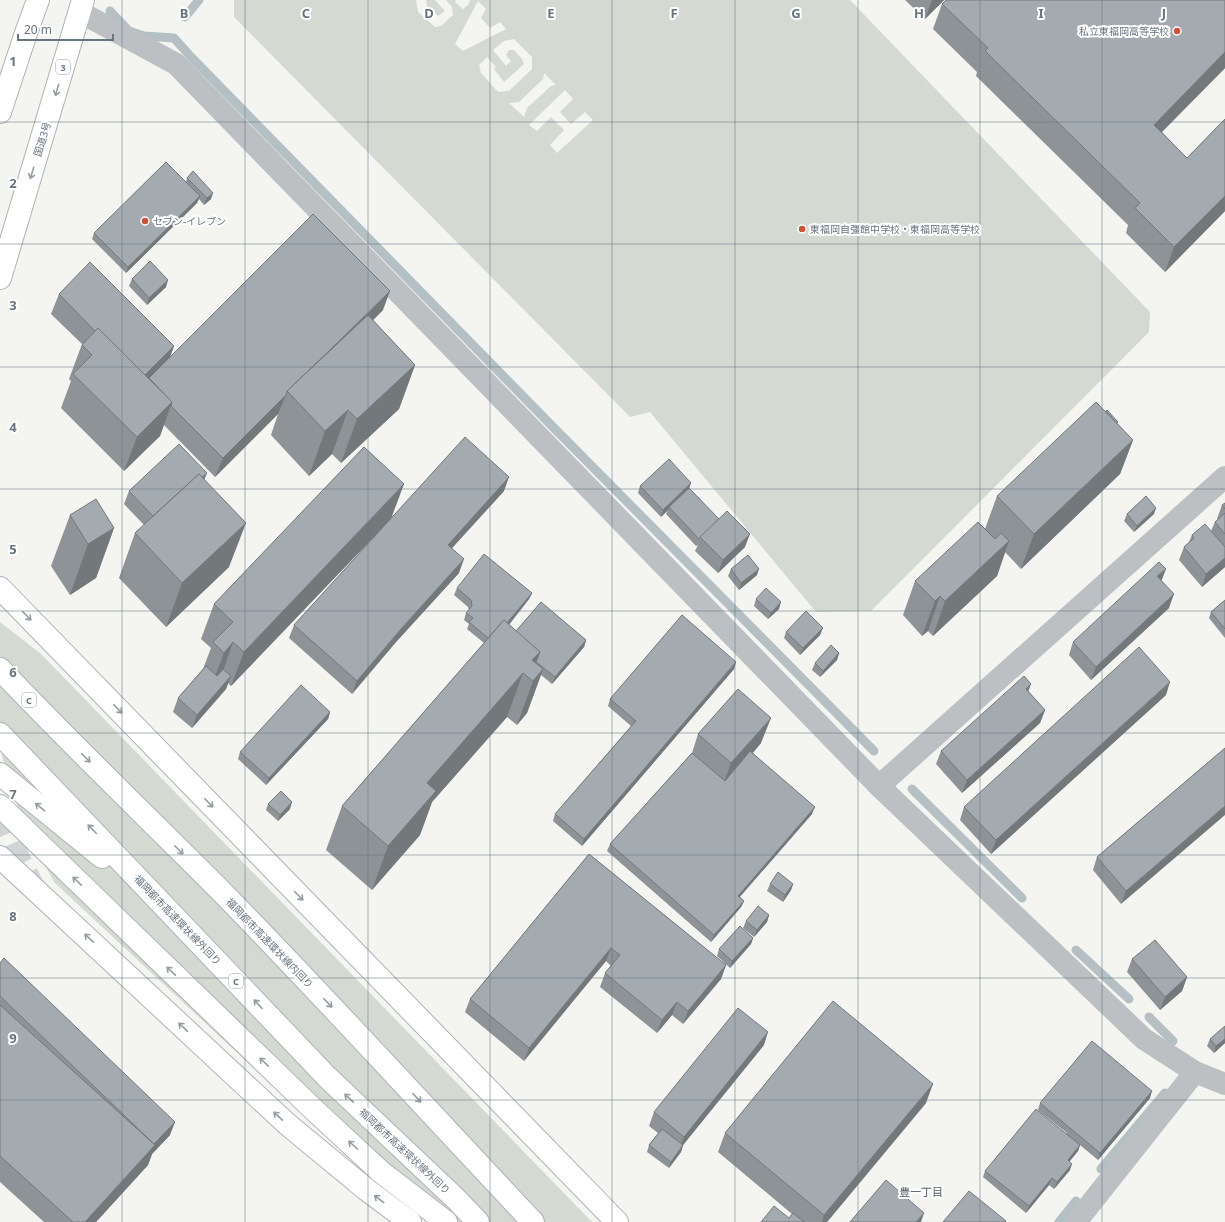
<svg xmlns="http://www.w3.org/2000/svg" width="1225" height="1222" font-family="'Noto Sans','Noto Sans JP',sans-serif">
<style>
.green{fill:#d4d9d1;fill-rule:evenodd}
.lines{fill:none;stroke-linecap:round;stroke-linejoin:round}
.stream{stroke:#b4c0c3;stroke-width:9}
.secondary-tunnel{stroke:#d0d4d4;stroke-width:22;stroke-dasharray:22 11;stroke-linecap:butt}
.secondary-casing{stroke:#aeb4b7;stroke-width:24}
.highway-casing{stroke:#afb3b6;stroke-width:24}
.street{stroke:#bcc0c3;stroke-width:22}
.secondary{stroke:#fff;stroke-width:22}
.highway{stroke:#fff;stroke-width:22}
.wall{fill:#8d9397}
.shaded-wall{fill:#73787b}
.building{fill:#a4abb0;stroke:#73787b}
.oneway{stroke:#949ea5}
.grid{fill:none;stroke:#66757f;stroke-width:1;stroke-opacity:0.55}
.poi-dot{fill:#d25034;stroke:#fff;stroke-width:1.5}
.labels{text-anchor:middle;dominant-baseline:central;stroke-width:4;stroke-linejoin:round;paint-order:stroke}
.shield{fill:#fff;stroke:#949ea5;stroke-width:1}
.shield-label{font-size:9px;font-weight:bold;fill:#66757f}
.poi-label{font-size:10px;fill:#66757f;stroke:#fff;text-anchor:start}
.street-label{font-size:10px;fill:#66757f;stroke:#fff}
.neighbourhood-label{font-size:11px;fill:#535e65;stroke:#fff}
.grid-label{font-size:13px;text-anchor:middle;font-weight:bold;fill:#66757f;stroke:#fff;stroke-width:4;stroke-linejoin:round;paint-order:stroke}
</style>
<rect width="100%" height="100%" fill="#f4f4f1"/>
<!-- green -->
<g class="green">
<path d="M234 0H416L418 12 435 27 441 26 453 15 452 7 446 0H456L455 2 463 9 469 4 470 0H850L1150 312 1149 332 871 611 816 612 650 412 630 417 234 17ZM478 1 486 9 481 18 490 28 500 22 506 29 463 51 455 44ZM514 39 532 57V69L509 91 498 92 481 73 479 65 487 57 496 67 494 69 504 82 524 64 522 59 514 50H509L506 55 511 61 506 66 493 50 504 41ZM544 73 556 85 551 86 527 108 524 117 509 103 519 102 543 79ZM565 90 573 99 560 112 571 124 585 112 593 120 557 153 550 145 564 130 551 117 537 131 529 125Z"/>
<path d="M426 0H435L445 11 438 16 427 6Z"/>
<path d="M0 622 41 654 592 1222H437L304 1115 55 883 35 848 19 812 0 749Z"/>
</g>
<g class="lines">
<!-- stream -->
<g class="stream">
<path d="M110 11 129 31 144 36 174 38 191 57 555 429 874 751"/>
<path d="M185 17 199 0"/>
<path d="M912 789 1022 898"/>
<path d="M1076 950 1129 999"/>
<path d="M1149 1017 1173 1041"/>
<path d="M1101 1169 1165 1093"/>
<path d="M1059 1222 1076 1201"/>
</g>
<!-- secondary-tunnel -->
<path class="secondary-tunnel" d="M0 813 19 858 34 887"/>
<defs>
<g id="secondary">
<path d="M0 588 617 1222"/>
<path d="M0 806 312 1108 381 1172 446 1222"/>
<path d="M0 857 287 1124 367 1190 410 1222"/>
</g>
<g id="highway">
<path d="M0 112 26 33 38 0"/>
<path d="M0 278 83 0"/>
<path d="M0 669C71 744 145 815 218 888 325 997 428 1111 533 1222"/>
<path d="M0 734 327 1077 456 1199 478 1222"/>
<path d="M0 774 102 857"/>
</g>
</defs>
<!-- secondary casing -->
<use href="#secondary" class="secondary-casing"/>
<!-- highway casing -->
<use href="#highway" class="highway-casing"/>
<!-- street -->
<g class="street">
<path d="M80 12 176 64 879 786 1144 1039 1195 1072 1225 1084"/>
<path d="M879 786 1225 477"/>
<path d="M1076 1222 1195 1072"/>
</g>
<!-- secondary -->
<use href="#secondary" class="secondary"/>
<!-- highway -->
<use href="#highway" class="highway"/>
</g>
<!-- wall -->
<g class="wall">
<path d="M905 0H944L925 19Z"/>
<path d="M1225 0V68L1162 132 1187 158 1225 119V211L1165 272 1126 233 1128 225 976 76 977 72 933 29 942 4Z"/>
<path d="M187 178 211 199 204 205 199 199 197 203 126 273 92 239 94 233 186 182Z"/>
<path d="M132 279 166 287 147 305 129 286Z"/>
<path d="M59 294 174 346 170 356 383 310 373 320 415 365 399 409 341 463 332 454 309 476 271 435 278 414 215 477 164 425 160 436 124 471 61 408 71 381 69 379 82 344 51 314Z"/>
<path d="M1106 411 1118 422 1117 423 1133 440 1120 474 1021 569 1005 552 997 576 933 636 928 631 922 636 903 615 915 581 985 529 997 496Z"/>
<path d="M204 480 229 567 166 627 119 578 135 533 144 525 124 504 129 491Z"/>
<path d="M640 486 689 488 745 547 718 573 695 551 698 545 696 546 666 514 668 510 661 517 638 493Z"/>
<path d="M504 491 452 548 459 573 396 642 352 694 289 638 294 625 387 523 231 686 228 683 226 689 192 728 173 712 178 698 203 669 211 648 201 639 214 604 391 518Z"/>
<path d="M1225 503V567L1202 587 1179 560 1184 547 1189 542 1192 535 1211 531 1215 522 1218 519H1217L1222 505Z"/>
<path d="M1127 514H1154L1134 532 1124 521Z"/>
<path d="M70 515 114 528 96 578 70 595 51 566Z"/>
<path d="M731 569 757 575 739 590 728 576Z"/>
<path d="M1162 581 1169 608 1091 680 1069 655 1073 642Z"/>
<path d="M457 588 532 593 529 599 509 625 516 631 586 640 584 647 552 684 541 675 527 713 517 725 507 717 432 802 420 835 372 890 326 850 342 806 484 643 467 629 469 624 464 620 466 613 469 610 468 607 454 595Z"/>
<path d="M756 599 779 609 768 619 754 606Z"/>
<path d="M1225 600V638L1209 618 1211 612Z"/>
<path d="M786 632 820 635 800 655 784 638Z"/>
<path d="M839 653 837 660 820 677 812 670 815 663Z"/>
<path d="M736 662 734 669 582 846 553 821 555 814 631 726 608 706 610 699Z"/>
<path d="M1028 691 1045 710 1040 723 962 793 936 764 941 751Z"/>
<path d="M1166 695 991 854 960 820 964 807Z"/>
<path d="M330 712 328 719 266 785 238 759 240 752Z"/>
<path d="M698 734 761 743 753 753 812 814 740 897 744 901 741 907 711 942 607 851 610 844 692 753Z"/>
<path d="M1225 748 1121 904 1093 870 1097 857Z"/>
<path d="M268 804 290 809 278 821 266 810Z"/>
<path d="M589 854 726 965 721 979 683 1024 672 1015 657 1033 600 987 605 973 611 966 606 961 524 1061 465 1012 470 999Z"/>
<path d="M770 884H793L791 890 783 902 767 891Z"/>
<path d="M769 915 767 922 754 937 743 928 746 921Z"/>
<path d="M753 938 751 944 730 968 717 956 719 949Z"/>
<path d="M1132 959 1187 977 1182 991 1160 1010 1127 972Z"/>
<path d="M0 963 170 1135 152 1154 148 1165 96 1222H44L0 1182Z"/>
<path d="M1225 1026V1043L1214 1053 1207 1046 1210 1039Z"/>
<path d="M764 1045 683 1145 681 1152 669 1168 647 1152 649 1145 658 1133 649 1126 654 1112Z"/>
<path d="M1150 1098 1098 1160 1080 1145 1078 1151 1069 1162 1070 1170 1054 1189 1049 1185 1026 1213 983 1177 985 1171 1067 1133 1038 1110 1040 1103Z"/>
<path d="M926 1103 827 1222H761L789 1218 792 1214 718 1152 725 1133Z"/>
</g>
<!-- shaded-wall -->
<g class="shaded-wall">
<path d="M932 0H944L925 19Z"/>
<path d="M1225 52V68L1144 150 1154 125Z"/>
<path d="M213 193 211 199 204 205 207 198Z"/>
<path d="M200 196 197 203 126 273 128 267Z"/>
<path d="M1225 196V211L1165 272 1174 247Z"/>
<path d="M168 280 166 287 147 305 149 298Z"/>
<path d="M390 291 383 310 294 399 288 392Z"/>
<path d="M174 346 167 366 149 384 142 378Z"/>
<path d="M415 365 399 409 341 463 357 419Z"/>
<path d="M286 395 278 414 215 477 223 458Z"/>
<path d="M172 402 160 436 124 471 137 437Z"/>
<path d="M348 410 332 454 309 476 325 431Z"/>
<path d="M1133 440 1120 474 1021 569 1034 534Z"/>
<path d="M207 473 202 486 157 520Z"/>
<path d="M509 477 504 491 443 558 448 545Z"/>
<path d="M691 483 689 489 669 507 668 510 661 517 663 510Z"/>
<path d="M404 484 391 519 231 686 244 652Z"/>
<path d="M1156 508 1154 514 1134 532 1137 526Z"/>
<path d="M246 523 229 567 166 627 182 583Z"/>
<path d="M114 528 96 578 70 595 88 544Z"/>
<path d="M750 534 745 547 718 573 723 560Z"/>
<path d="M1009 541 997 576 933 636 945 601Z"/>
<path d="M1225 558V567L1202 587 1206 574Z"/>
<path d="M464 559 459 573 396 642 352 694 357 681 401 629Z"/>
<path d="M759 569 757 575 739 590 741 583Z"/>
<path d="M1166 569 1161 582 1157 576Z"/>
<path d="M532 593 529 599 490 648 492 641Z"/>
<path d="M1174 594 1169 608 1091 680 1096 667Z"/>
<path d="M940 596 928 631 922 636 935 601Z"/>
<path d="M781 602 779 609 768 619 771 613Z"/>
<path d="M823 628 820 635 800 655 803 648Z"/>
<path d="M586 640 584 647 552 684 555 677Z"/>
<path d="M233 642 221 677 211 687 224 653Z"/>
<path d="M540 652 530 679 532 660Z"/>
<path d="M839 653 837 660 820 677 823 671Z"/>
<path d="M736 662 734 669 582 846 584 839Z"/>
<path d="M543 669 527 713 517 725 533 681Z"/>
<path d="M523 673 507 717 432 802 420 835 372 890 388 846 427 783Z"/>
<path d="M231 676 226 689 192 728 197 715Z"/>
<path d="M1170 682 1166 695 991 854 996 840Z"/>
<path d="M1031 684 1026 698V689Z"/>
<path d="M1045 710 1040 723 962 793 967 780Z"/>
<path d="M330 712 328 719 266 785 269 778Z"/>
<path d="M771 718 761 743 722 788 731 763Z"/>
<path d="M292 802 290 809 278 821 280 815Z"/>
<path d="M1225 806V815L1121 904 1126 891Z"/>
<path d="M815 807 812 814 735 902 738 896Z"/>
<path d="M793 884 791 890 783 902 785 895Z"/>
<path d="M744 901 741 907 711 942 714 935Z"/>
<path d="M769 915 767 922 754 937 757 930Z"/>
<path d="M753 938 751 944 730 968 732 961Z"/>
<path d="M611 948 606 961 524 1061 529 1048Z"/>
<path d="M726 965 721 979 683 1024 688 1011Z"/>
<path d="M1187 977 1182 991 1160 1010 1165 997Z"/>
<path d="M677 1002 672 1015 657 1033 662 1020Z"/>
<path d="M768 1032 764 1045 679 1150 684 1137Z"/>
<path d="M1225 1039V1043L1214 1053 1216 1046Z"/>
<path d="M933 1084 926 1103 827 1222H822L824 1215Z"/>
<path d="M1152 1091 1150 1098 1098 1160 1100 1153Z"/>
<path d="M175 1122 170 1135 152 1154 148 1165 96 1222H85L154 1144Z"/>
<path d="M683 1145 681 1152 669 1168 671 1162Z"/>
<path d="M1080 1145 1078 1151 1065 1167 1068 1160Z"/>
<path d="M1072 1164 1070 1170 1054 1189 1057 1182Z"/>
<path d="M1052 1178 1049 1185 1026 1213 1029 1206Z"/>
<path d="M924 1213 921 1222H916Z"/>
</g>
<!-- building -->
<g class="building">
<path d="M946 0H1225V52L1154 125 1187 158 1225 119V196L1174 247 1135 208 1140 203 985 51 988 48 942 4Z"/>
<path d="M166 162 200 196 128 267 94 233Z"/>
<path d="M193 171 213 193 207 198 187 178Z"/>
<path d="M313 214 390 291 330 350 287 391 286 395 223 458 171 406 172 402 149 378Z"/>
<path d="M150 261 168 280 149 298 132 279Z"/>
<path d="M90 262 174 346 145 375 98 328 95 331 59 294Z"/>
<path d="M368 315 415 365 357 419 348 410 325 431 287 391Z"/>
<path d="M98 328 172 402 137 437 73 374 92 355 82 345Z"/>
<path d="M1096 402 1133 440 1034 534 997 496Z"/>
<path d="M1107 410 1118 422 1117 423 1106 411Z"/>
<path d="M465 437 509 477 448 545 464 559 401 629 357 681 294 625Z"/>
<path d="M179 444 207 473 202 477 199 474 153 516 129 491Z"/>
<path d="M364 447 404 484 244 652 233 642 224 653 213 642 233 622 214 604Z"/>
<path d="M669 459 691 483 663 510 640 486Z"/>
<path d="M199 474 246 523 182 583 135 533Z"/>
<path d="M689 488 719 519 699 539 669 507Z"/>
<path d="M1146 496 1156 508 1137 526 1127 514Z"/>
<path d="M96 499 114 528 88 544 70 515Z"/>
<path d="M1225 503V509L1222 505Z"/>
<path d="M727 511 750 534 723 560 700 537Z"/>
<path d="M1225 513V534L1215 522Z"/>
<path d="M978 522 995 539 1001 533 1009 541 945 601 940 596 935 601 915 581Z"/>
<path d="M1205 524 1225 547V558L1206 574 1184 547 1194 538 1192 535Z"/>
<path d="M484 554 532 593 507 623 504 620 488 638 469 622 473 618 466 613 472 606 471 600 457 588Z"/>
<path d="M748 555 759 569 741 583 731 569Z"/>
<path d="M1159 562 1166 569 1157 576 1174 594 1096 667 1073 642Z"/>
<path d="M766 588 781 602 771 613 756 599Z"/>
<path d="M1225 600V629L1211 612Z"/>
<path d="M541 602 586 640 555 677 536 662 540 652 516 631Z"/>
<path d="M806 611 823 628 803 648 786 632Z"/>
<path d="M682 615 736 662 584 839 555 814 636 721 610 699Z"/>
<path d="M504 620 540 652 532 660 543 669 533 681 523 673 427 783 436 791 388 846 342 806Z"/>
<path d="M831 645 839 653 823 671 815 663Z"/>
<path d="M1139 647 1170 682 996 840 964 807Z"/>
<path d="M206 666 217 676 223 669 231 676 197 715 178 698Z"/>
<path d="M1024 676 1031 684 1026 689 1045 710 967 780 941 751Z"/>
<path d="M301 685 330 712 269 778 240 752Z"/>
<path d="M738 689 771 718 731 763 698 734Z"/>
<path d="M1225 748V806L1126 891 1097 857Z"/>
<path d="M750 751 815 807 738 896 744 901 714 935 610 844 692 753 725 781Z"/>
<path d="M281 791 292 802 280 815 268 804Z"/>
<path d="M589 854 726 965 688 1011 677 1002 662 1020 605 973 620 955 611 948 529 1048 470 999Z"/>
<path d="M778 872 793 884 785 895 770 884Z"/>
<path d="M758 906 769 915 757 930 746 921Z"/>
<path d="M740 926 753 938 732 961 719 949Z"/>
<path d="M1155 940 1187 977 1165 997 1132 959Z"/>
<path d="M4 958 175 1122 154 1144 0 996V963Z"/>
<path d="M833 1001 933 1084 824 1215 725 1133Z"/>
<path d="M0 1005 155 1145 85 1222H73L0 1156Z"/>
<path d="M738 1008 768 1032 684 1137 654 1112Z"/>
<path d="M1225 1026V1039L1216 1046 1210 1039Z"/>
<path d="M1092 1041 1152 1091 1100 1153 1040 1103Z"/>
<path d="M1036 1109 1080 1145 1068 1160 1072 1164 1057 1182 1052 1178 1029 1206 985 1171Z"/>
<path d="M662 1129 683 1145 671 1162 649 1145Z"/>
<path d="M886 1180 924 1213 916 1222H850Z"/>
<path d="M969 1191 1006 1221 1005 1222H943Z"/>
<path d="M774 1206 789 1218 793 1213 804 1222H761Z"/>
</g>
<!-- one-way arrows -->
<defs><path id="oneway-shaft" d="M-6 0H5M1.5-3L5.5 0L1.5 3" fill="none" stroke-width="1.6" stroke-linecap="round" stroke-linejoin="round"/></defs>
<g class="oneway">
<use href="#oneway-shaft" transform="translate(57 90) rotate(106)"/>
<use href="#oneway-shaft" transform="translate(32 173) rotate(107)"/>
<use href="#oneway-shaft" transform="translate(27 616) rotate(46)"/>
<use href="#oneway-shaft" transform="translate(118 709) rotate(46)"/>
<use href="#oneway-shaft" transform="translate(86 758) rotate(45)"/>
<use href="#oneway-shaft" transform="translate(209 803) rotate(46)"/>
<use href="#oneway-shaft" transform="translate(40 807) rotate(-141)"/>
<use href="#oneway-shaft" transform="translate(92 829) rotate(-134)"/>
<use href="#oneway-shaft" transform="translate(179 850) rotate(45)"/>
<use href="#oneway-shaft" transform="translate(77 881) rotate(-136)"/>
<use href="#oneway-shaft" transform="translate(299 896) rotate(46)"/>
<use href="#oneway-shaft" transform="translate(89 938) rotate(-137)"/>
<use href="#oneway-shaft" transform="translate(171 971) rotate(-136)"/>
<use href="#oneway-shaft" transform="translate(328 1003) rotate(46)"/>
<use href="#oneway-shaft" transform="translate(258 1004) rotate(-133)"/>
<use href="#oneway-shaft" transform="translate(183 1027) rotate(-137)"/>
<use href="#oneway-shaft" transform="translate(264 1062) rotate(-136)"/>
<use href="#oneway-shaft" transform="translate(349 1098) rotate(-137)"/>
<use href="#oneway-shaft" transform="translate(417 1098) rotate(47)"/>
<use href="#oneway-shaft" transform="translate(278 1116) rotate(-137)"/>
<use href="#oneway-shaft" transform="translate(353 1145) rotate(-138)"/>
<use href="#oneway-shaft" transform="translate(379 1199) rotate(-143)"/>
</g>
<!-- grid -->
<path class="grid" d="M122 0V1222M245 0V1222M368 0V1222M490 0V1222M612 0V1222M735 0V1222M858 0V1222M980 0V1222M1102 0V1222M0 122H1225M0 244H1225M0 367H1225M0 489H1225M0 611H1225M0 733H1225M0 855H1225M0 978H1225M0 1100H1225"/>
<!-- markers -->
<g class="poi-dot">
<circle cx="1177" cy="31" r="4"/>
<circle cx="145" cy="221" r="4"/>
<circle cx="802" cy="229" r="4"/>
</g>
<g class="labels">
<!-- shield labels -->
<g class="shield">
<rect x="56" y="60" width="14" height="14" rx="3"/>
<rect x="22" y="693" width="14" height="14" rx="3"/>
<rect x="229" y="974" width="14" height="14" rx="3"/>
</g>
<g class="shield-label">
<text x="63" y="67">3</text>
<text x="29" y="700">C</text>
<text x="236" y="981">C</text>
</g>
<!-- poi labels -->
<g class="poi-label">
<text x="1169" y="31" text-anchor="end">私立東福岡高等学校</text>
<text x="153" y="221">セブン-イレブン</text>
<text x="810" y="229">東福岡自彊館中学校・東福岡高等学校</text>
</g>
<!-- street labels -->
<g class="street-label">
<text transform="translate(42 139) rotate(-73)">国道3号</text>
<text transform="translate(178 920) rotate(46)">福岡都市高速環状線外回り</text>
<text transform="translate(270 943) rotate(46)">福岡都市高速環状線内回り</text>
<text transform="translate(405 1151) rotate(43)">福岡都市高速環状線外回り</text>
</g>
<!-- neighbourhood labels -->
<g class="neighbourhood-label">
<text x="921" y="1191">豊一丁目</text>
</g>
</g>
<g class="grid-label">
<text x="184" y="18">B</text>
<text x="306" y="18">C</text>
<text x="429" y="18">D</text>
<text x="551" y="18">E</text>
<text x="674" y="18">F</text>
<text x="796" y="18">G</text>
<text x="919" y="18">H</text>
<text x="1041" y="18">I</text>
<text x="1164" y="18">J</text>
<text x="13" y="66">1</text>
<text x="13" y="188">2</text>
<text x="13" y="310">3</text>
<text x="13" y="432">4</text>
<text x="13" y="554">5</text>
<text x="13" y="677">6</text>
<text x="13" y="799">7</text>
<text x="13" y="921">8</text>
<text x="13" y="1043">9</text>
</g>
<!-- scale -->
<path d="M18 34v6h95v-6" fill="none" stroke="#66757f" stroke-width="2"/>
<text x="24" y="34" font-size="12" fill="#66757f" stroke="#ffffff" stroke-width="3" paint-order="stroke">20 m</text>
</svg>
